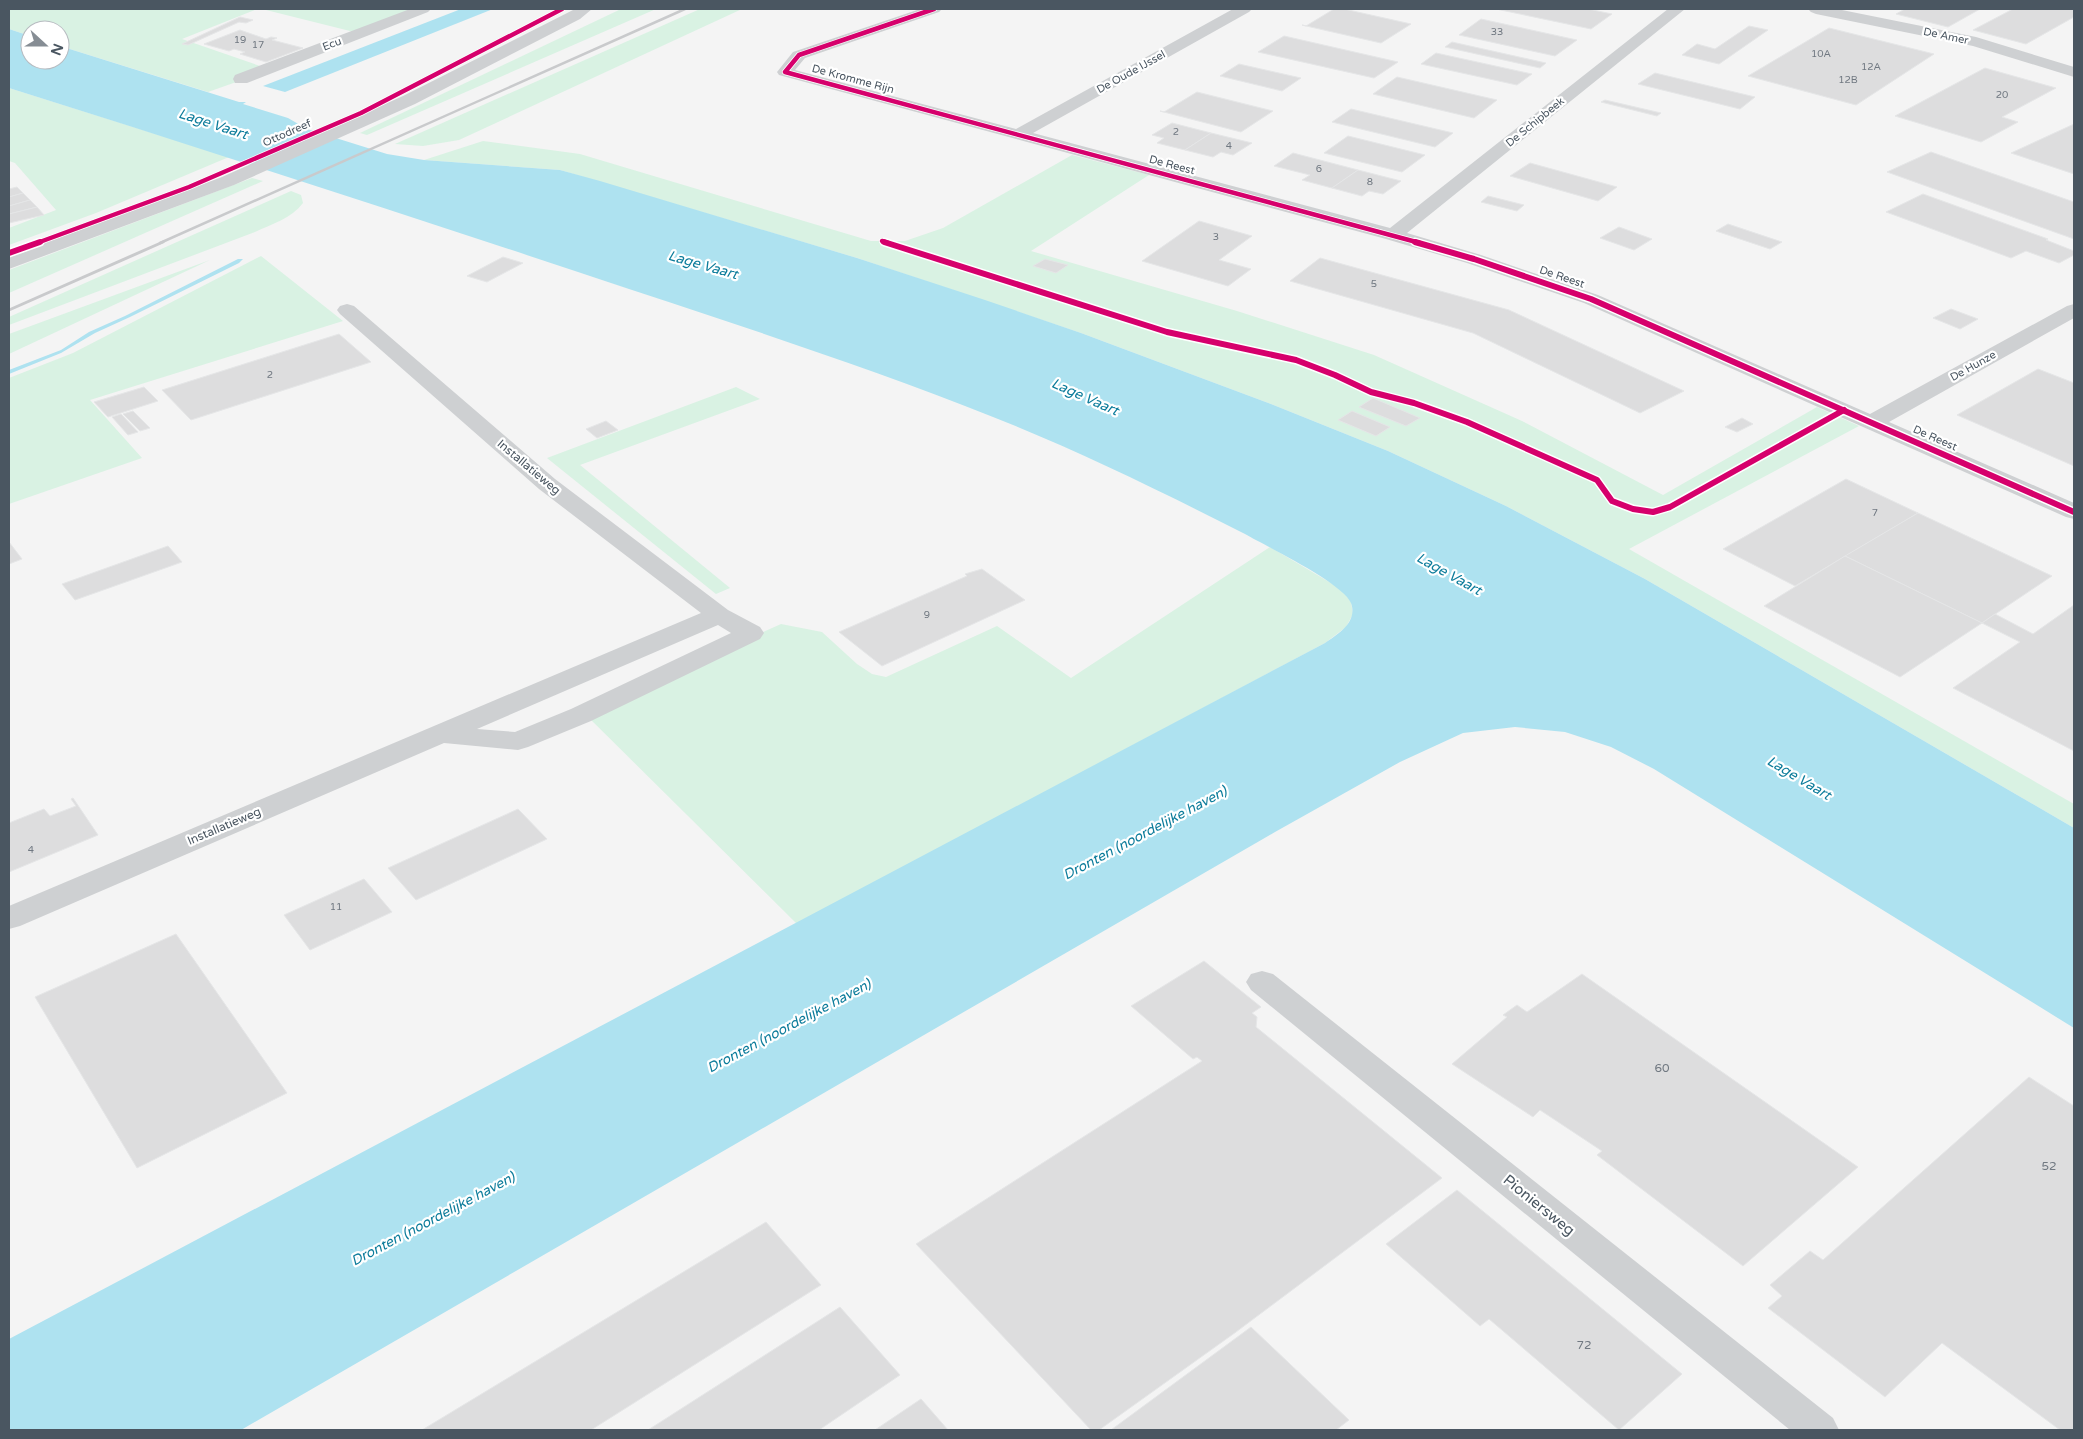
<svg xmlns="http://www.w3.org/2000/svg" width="2083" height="1439" font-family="'Varela Round',sans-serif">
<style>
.green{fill:#d9f2e3}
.water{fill:#aee2f0}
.building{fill:#ddddde;stroke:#e5e6e7}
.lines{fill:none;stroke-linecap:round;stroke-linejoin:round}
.minor{fill:#ced0d2;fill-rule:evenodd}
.rail-far1{stroke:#c9cacc;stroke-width:2.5}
.rail{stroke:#c9cacc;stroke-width:3}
.cycleway-far1-casing{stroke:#fff;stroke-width:6}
.cycleway-casing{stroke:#fff;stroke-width:9}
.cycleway-far1{stroke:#d6006c;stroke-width:4.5}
.cycleway{stroke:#d6006c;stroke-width:6}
.labels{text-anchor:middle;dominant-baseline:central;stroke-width:4.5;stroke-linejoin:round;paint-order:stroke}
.number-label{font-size:10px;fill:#707881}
.far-street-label{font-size:11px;fill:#4a5661;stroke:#fff}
.street-label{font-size:12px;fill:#4a5661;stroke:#fff}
.near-number-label{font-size:12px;fill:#707881}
.water-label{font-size:14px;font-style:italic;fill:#0c7c9b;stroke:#fff}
.near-street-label{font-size:15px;fill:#4a5661;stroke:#fff}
</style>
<rect width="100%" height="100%" fill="#f4f4f4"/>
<!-- green -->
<g class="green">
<path d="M9 9H257L182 39 263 67 242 80 208 92 60 46V30H30V36L9 29Z"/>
<path d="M262 9H414L354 32Z"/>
<path d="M621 9H656L367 135 360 133Z"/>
<path d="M700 9H742L459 140 423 146 395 144Z"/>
<path d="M9 88 229 157 96 213 9 245V228L56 210 15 163 9 161Z"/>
<path d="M483 141 580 154 871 241H905L943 228 1072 155 1149 175 1031 251 1237 311 1374 355 1522 421 1663 495 1817 407 1859 426 1629 549 2074 804V828L1645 579 1506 506 1388 451 1271 404 1081 333 857 258 560 170 424 160Z"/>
<path d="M252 178 263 181 9 293V270Z"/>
<path d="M291 191 301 195 303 203C292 218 272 224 255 232L9 325V317Z"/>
<path d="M261 256 343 321 90 400 142 458 9 504V378L73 353Z"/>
<path d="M210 260 9 354V334Z"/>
<path d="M736 387 760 399 580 465 730 588 716 594 547 458Z"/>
<path d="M1270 547 1341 589 1351 602 1353 614 1346 627 1325 643 797 924 583 712 781 624 822 632 857 664 872 674 886 677 997 626 1071 678Z"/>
</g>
<!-- water -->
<g class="water">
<path d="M461 9H493L285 92 263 86Z"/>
<path d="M9 29 30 36V60H60V46L239 102H246L243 104 288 118 307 129 387 154 424 160 560 170 600 181 857 258 985 300 1081 333 1271 404 1388 451 1506 506 1645 579 2074 828V1028L1654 769 1611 747 1565 732 1515 727 1463 733 1400 762 1275 832 241 1430H9V1339L1325 643C1338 634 1358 622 1351 603 1343 583 1266 546 1245 534 1162 492 1079 451 993 417 858 363 719 319 581 273 391 210 200 148 9 88Z"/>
<path d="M238 259H243L239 263 130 317 95 333 61 353 9 374V370L61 350 89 332 125 316Z"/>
</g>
<!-- building -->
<g class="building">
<path d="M1334 9H1344L1411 24 1381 43 1302 25 1306 26Z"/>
<path d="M1496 9H1588L1612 14 1591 29Z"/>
<path d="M1905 9H1980L1948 27 1896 14Z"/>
<path d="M2013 9H2074V17L2026 44 1973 30Z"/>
<path d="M240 17 253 20 246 23 239 22 188 45 182 44Z"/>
<path d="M1481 19 1577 40 1555 56 1459 35Z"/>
<path d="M1749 26 1768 30 1719 64 1682 55 1697 44 1715 49Z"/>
<path d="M1829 28 1934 54 1856 105 1748 76Z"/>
<path d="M240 30 266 39 271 37 277 38 272 40 303 48 266 62 240 54 245 52 234 49 229 51 204 44Z"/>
<path d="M1284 36 1398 62 1374 78 1258 52Z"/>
<path d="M1452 42 1546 63 1540 68 1445 47Z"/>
<path d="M1436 53 1532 74 1517 85 1421 64Z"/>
<path d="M1239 64 1301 78 1282 91 1220 76Z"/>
<path d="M1985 68 2056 88 2002 117 2018 122 1981 142 1895 116Z"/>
<path d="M1655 73 1755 97 1740 109 1638 84Z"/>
<path d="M1397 77 1497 100 1474 118 1373 94Z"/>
<path d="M1197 92 1273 111 1241 132 1160 111 1164 112Z"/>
<path d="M1605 100 1661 113 1657 116 1601 102Z"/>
<path d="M1351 109 1453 133 1435 147 1332 122Z"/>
<path d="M1172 123 1211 133 1185 150 1157 143 1164 138 1152 135Z"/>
<path d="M2074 124V174L2011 153Z"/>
<path d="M1211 133 1252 143 1233 155 1221 152 1213 157 1185 150Z"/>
<path d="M1348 136 1425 155 1402 172 1324 153Z"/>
<path d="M1931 152 2074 202V239L1887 172Z"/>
<path d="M1293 153 1358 170 1332 188 1302 180 1310 175 1274 166Z"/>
<path d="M1530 163 1617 187 1598 201 1510 176Z"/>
<path d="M1358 170 1401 181 1383 194 1369 191 1362 196 1332 188Z"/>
<path d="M17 187 23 193 9 197V189Z"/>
<path d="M23 193 30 200 9 206V197Z"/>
<path d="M1923 194 2048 239 2046 240 2074 251V255L2059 263 2026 251 2011 258 1886 212Z"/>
<path d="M1488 196 1524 205 1517 211 1481 202Z"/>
<path d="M30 200 37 207 9 214V206Z"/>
<path d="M37 207 44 215 9 223V214Z"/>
<path d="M1199 221 1252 236 1219 260 1251 269 1228 286 1142 261Z"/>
<path d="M1728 224 1782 242 1770 249 1716 231Z"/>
<path d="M1619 227 1652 239 1634 250 1600 238Z"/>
<path d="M503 257 523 263 487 282 467 276Z"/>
<path d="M1320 258 1509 310 1684 391 1640 413 1473 333 1290 281Z"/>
<path d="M1045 259 1068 265 1056 273 1033 266Z"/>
<path d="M1951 309 1978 319 1960 329 1933 318Z"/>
<path d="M339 334 371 362 191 420 162 390Z"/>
<path d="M2038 369 2074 383V466L1957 415Z"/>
<path d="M144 387 158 401 108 417 94 402Z"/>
<path d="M1373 398 1420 418 1406 426 1359 407Z"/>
<path d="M133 411 150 428 140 431 123 414Z"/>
<path d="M1352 411 1390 427 1376 436 1338 420Z"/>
<path d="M121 414 138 432 128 435 112 417Z"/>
<path d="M1742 418 1753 424 1737 432 1725 427Z"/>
<path d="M606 421 618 430 597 438 586 429Z"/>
<path d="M1846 479 1918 513 1795 586 1723 549Z"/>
<path d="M1918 513 2052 576 1982 623 1845 556Z"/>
<path d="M9 542 22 559 9 564Z"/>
<path d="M168 546 182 562 75 600 62 584Z"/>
<path d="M1845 556 1982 623 1900 677 1764 606Z"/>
<path d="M982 569 1025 600 882 666 839 632 967 576 965 574Z"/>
<path d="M2074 605V751L1953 688 2020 642 1982 623 1995 614 2033 634Z"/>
<path d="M73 798 98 835 9 872V823L44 809 50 816 76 806 71 799Z"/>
<path d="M518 809 547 839 416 900 388 868Z"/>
<path d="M364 879 392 912 310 950 284 915Z"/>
<path d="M176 934 287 1093 137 1168 35 997Z"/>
<path d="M1204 961 1261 1007 1252 1013 1257 1017 1256 1027 1442 1178 1236 1332 1099 1430H1091L916 1244 1202 1061 1197 1057 1193 1059 1131 1006Z"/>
<path d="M1582 974 1858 1167 1743 1266 1597 1155 1602 1151 1540 1110 1533 1117 1452 1064 1507 1017 1503 1015 1517 1005 1527 1012Z"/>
<path d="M2029 1077 2074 1106V1430H2060L1942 1343 1885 1397 1768 1308 1782 1296 1770 1285 1810 1251 1823 1260Z"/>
<path d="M1457 1190 1682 1374 1619 1430 1489 1319 1480 1326 1386 1244Z"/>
<path d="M766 1222 821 1285 591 1430H422Z"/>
<path d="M840 1307 900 1375 819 1430H648Z"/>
<path d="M1251 1327 1349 1420 1336 1430H1111Z"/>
<path d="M921 1399 948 1430H875Z"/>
</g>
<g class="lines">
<!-- minor -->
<g class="minor">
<path d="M410 9H431L428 12 247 83H235L233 79 235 75Z"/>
<path d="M575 9H592L580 19 415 104 234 185 9 269V256L222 177 403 96Z"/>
<path d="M920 9H942L939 12 805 58 795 70 1016 129 1233 9H1252L1249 12 1033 133 1390 228 1668 9H1685L1407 233 1481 255 1598 295 1870 414 2067 306 2074 304V318L1889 422 2074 503V519L2066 517 1584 303 1467 263 1386 239 779 75 777 72 793 52Z"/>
<path d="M1808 9H1837L1976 37 2074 67V77L1973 46 1816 14 1811 12Z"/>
<path d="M347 304 354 306 555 479 728 610 760 627 764 633 760 639 591 721 528 747 518 750 444 743 20 926 9 929V906L701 613 539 489 340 314 337 310 340 306ZM718 625 731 633 571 709 515 732 477 729Z"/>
<path d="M1262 971 1273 974 1833 1418 1839 1430H1790L1251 990 1246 982 1251 974Z"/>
</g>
<!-- rail-far1 -->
<path class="rail-far1" d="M160 243 685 9"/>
<!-- rail -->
<path class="rail" d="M9 310 163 242"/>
<defs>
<g id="cycleway-far1">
<path d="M934 9 799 55 785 72 1420 243"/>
<path d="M882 241 888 243"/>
<path d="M37 243 189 187 361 113 562 9"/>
</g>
<g id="cycleway">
<path d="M884 242 1167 332 1296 360 1335 375 1371 392 1414 403 1467 422 1597 480 1612 501 1633 509 1653 512 1670 507 1844 410"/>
<path d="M1415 242 1474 259 1591 299 2074 512"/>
<path d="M9 253 40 242"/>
</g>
</defs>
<!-- cycleway-far1 casing -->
<use href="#cycleway-far1" class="cycleway-far1-casing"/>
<!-- cycleway casing -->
<use href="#cycleway" class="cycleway-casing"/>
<!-- cycleway-far1 -->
<use href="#cycleway-far1" class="cycleway-far1"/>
<!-- cycleway -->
<use href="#cycleway" class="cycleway"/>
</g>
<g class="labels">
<!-- number labels -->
<g class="number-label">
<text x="1497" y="32">33</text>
<text x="240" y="40">19</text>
<text x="258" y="45">17</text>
<text x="1821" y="54">10A</text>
<text x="1871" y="67">12A</text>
<text x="1848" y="80">12B</text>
<text x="2002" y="95">20</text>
<text x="1176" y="132">2</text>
<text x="1229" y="146">4</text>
<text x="1319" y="169">6</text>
<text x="1370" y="182">8</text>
<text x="1216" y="237">3</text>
<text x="1374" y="284">5</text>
<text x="270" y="375">2</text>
<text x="1875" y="513">7</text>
<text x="927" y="615">9</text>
<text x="31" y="850">4</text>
<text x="336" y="907">11</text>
</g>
<!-- far-street labels -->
<g class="far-street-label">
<text transform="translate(1946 36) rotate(12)">De Amer</text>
<text transform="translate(332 44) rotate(-21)">Ecu</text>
<text transform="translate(1131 72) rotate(-29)">De Oude IJssel</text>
<text transform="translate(853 79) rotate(15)">De Kromme Rijn</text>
<text transform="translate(1535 122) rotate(-39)">De Schipbeek</text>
<text transform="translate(287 133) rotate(-24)">Ottodreef</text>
<text transform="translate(1172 165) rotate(15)">De Reest</text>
<text transform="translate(1562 277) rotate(19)">De Reest</text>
<text transform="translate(1973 366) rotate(-29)">De Hunze</text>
<text transform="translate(1935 438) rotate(24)">De Reest</text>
</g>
<!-- street labels -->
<g class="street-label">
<text transform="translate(529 467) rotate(40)">Installatieweg</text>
<text transform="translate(224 826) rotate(-23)">Installatieweg</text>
</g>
<!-- near-number labels -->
<g class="near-number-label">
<text x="1662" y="1068">60</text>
<text x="2049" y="1166">52</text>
<text x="1584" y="1345">72</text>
</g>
<!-- water labels -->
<g class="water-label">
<text transform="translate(213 124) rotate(18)">Lage Vaart</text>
<text transform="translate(703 265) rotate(16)">Lage Vaart</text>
<text transform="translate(1085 397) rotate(24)">Lage Vaart</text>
<text transform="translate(1449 574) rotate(29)">Lage Vaart</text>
<text transform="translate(1799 778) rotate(31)">Lage Vaart</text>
<text transform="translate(1145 833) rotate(-28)">Dronten (noordelijke haven)</text>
<text transform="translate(789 1026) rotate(-28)">Dronten (noordelijke haven)</text>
<text transform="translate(433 1219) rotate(-28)">Dronten (noordelijke haven)</text>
</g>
<!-- near-street labels -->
<g class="near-street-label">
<text transform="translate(1539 1205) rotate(39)">Pioniersweg</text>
</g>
</g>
<!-- border -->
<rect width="2083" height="1439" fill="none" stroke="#4a5661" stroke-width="20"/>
<!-- north arrow -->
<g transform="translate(45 45) rotate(111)"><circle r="24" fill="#ffffff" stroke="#b7bbc0"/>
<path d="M0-4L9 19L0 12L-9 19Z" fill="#868d94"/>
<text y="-8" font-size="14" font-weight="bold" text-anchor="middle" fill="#4a5661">N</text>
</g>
</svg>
